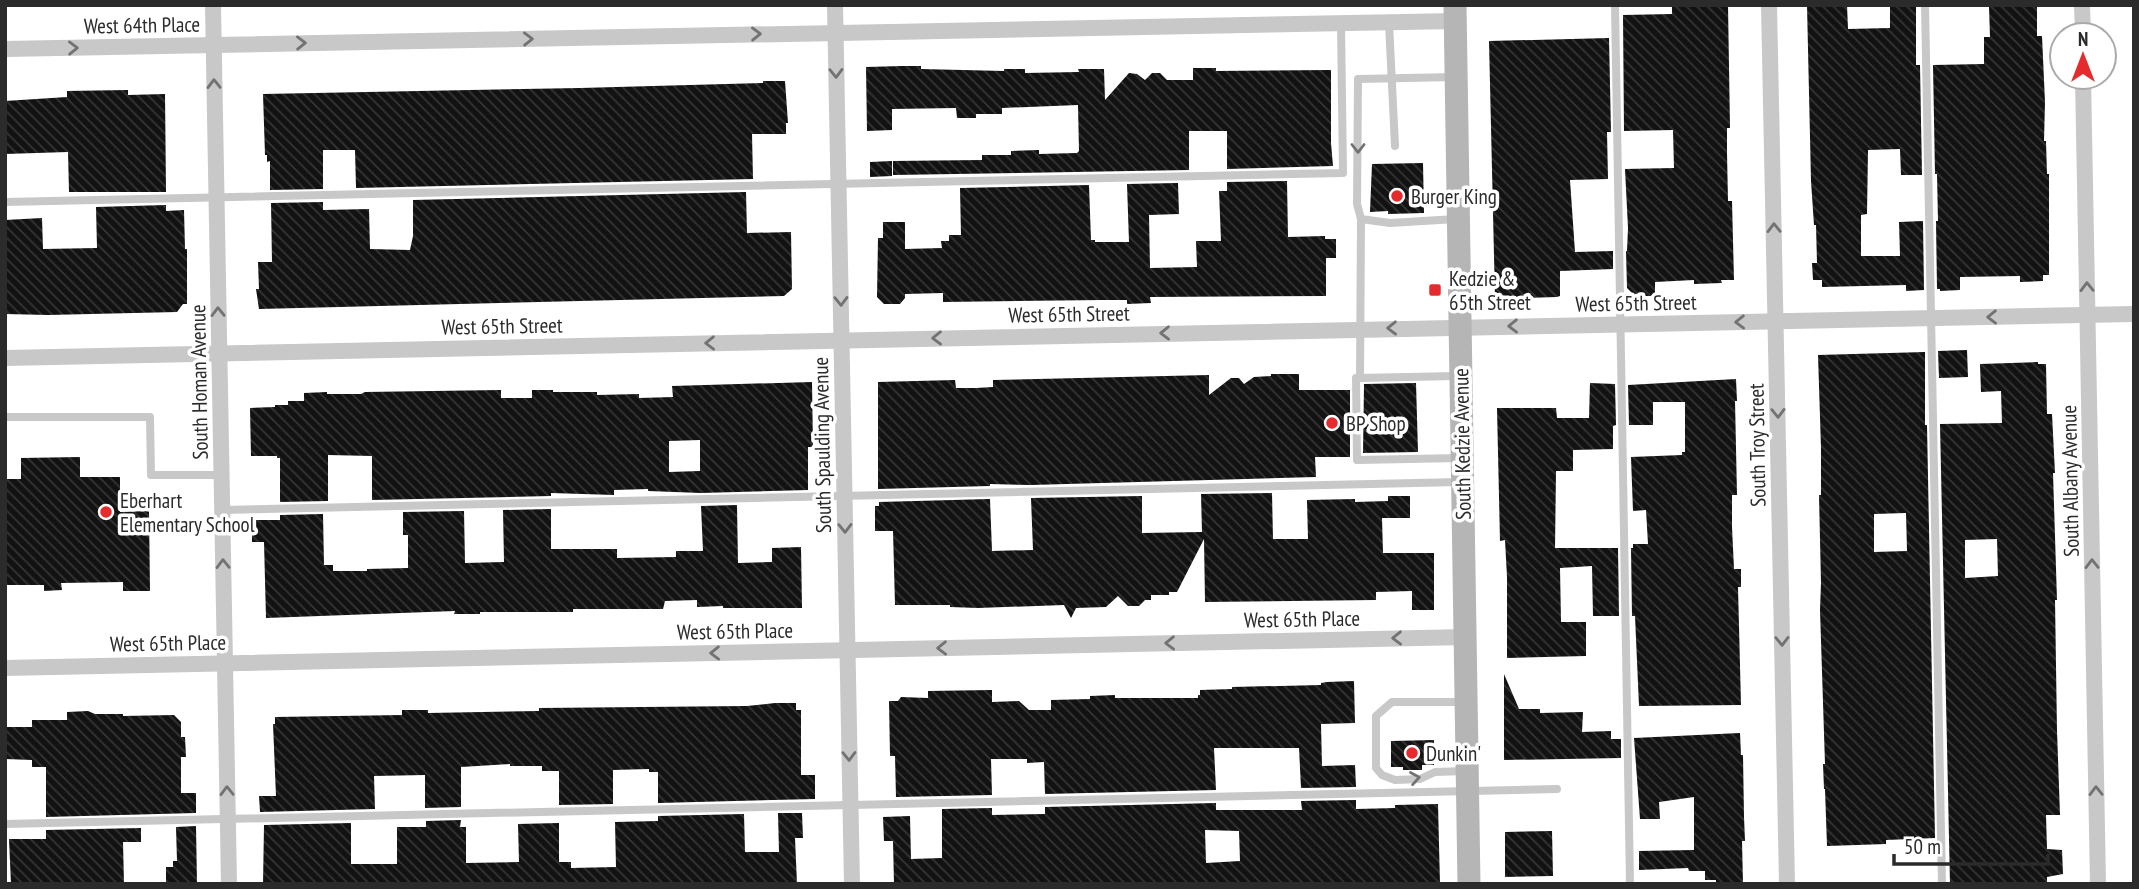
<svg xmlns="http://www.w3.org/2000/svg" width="2139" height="889" font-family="'PT Sans Narrow',sans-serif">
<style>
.building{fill:url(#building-back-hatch);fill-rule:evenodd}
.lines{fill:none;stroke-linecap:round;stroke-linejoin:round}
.service{stroke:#c8c8c8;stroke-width:8}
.minor{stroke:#c8c8c8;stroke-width:16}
.secondary{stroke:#b5b5b5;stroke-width:23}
.oneway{stroke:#727272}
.poi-dot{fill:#e42b2d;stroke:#fff;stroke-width:2.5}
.labels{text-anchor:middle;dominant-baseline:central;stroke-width:7;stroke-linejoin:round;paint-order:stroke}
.street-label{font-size:21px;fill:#2b2b2b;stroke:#fff}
.poi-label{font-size:21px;fill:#2b2b2b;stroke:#fff;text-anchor:start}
</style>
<defs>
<pattern id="building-back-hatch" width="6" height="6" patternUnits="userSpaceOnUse" patternTransform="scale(1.75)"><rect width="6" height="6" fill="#121212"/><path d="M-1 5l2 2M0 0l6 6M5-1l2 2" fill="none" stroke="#353535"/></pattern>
</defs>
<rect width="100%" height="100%" fill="#fff"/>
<!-- building -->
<g class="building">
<path d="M1672 5H1728L1730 128H1727V153L1728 201H1732L1734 280H1721L1722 283 1694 284V280L1655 282V296H1635L1627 288 1626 251H1627L1628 228 1625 169 1674 168 1673 130 1624 131 1623 15 1672 14Z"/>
<path d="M1807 5H1847L1848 29 1890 28V5H1916V65H1920L1922 175H1901L1900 149 1868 150 1867 214 1861 215V256H1900L1899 222 1923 221 1924 290 1906 291V285L1822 287V280H1813L1812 263H1817L1816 225H1814L1811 181Z"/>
<path d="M1989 7H2037V36H2042L2045 102 2044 141H2046L2047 174H2049V275H2043V281L2020 282V276L1960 277V290L1940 291V289H1937L1936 221H1938L1937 174H1935L1933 65 1984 64V37H1990Z"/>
<path d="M1609 38 1611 132H1607L1608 179 1570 180 1575 252 1613 251V269L1560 271V296L1557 297 1495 299 1489 41Z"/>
<path d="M902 66H921V69L1004 71V69H1025V73L1079 72 1078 69H1104L1105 100 1129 73 1137 74 1145 80 1152 73H1160L1167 80H1193V68H1216V71L1331 70V143L1333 166 1227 169V131H1189V170L893 175V161L982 160V155H1011V151L1039 150V154L1077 153 1079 151 1078 105 1002 108V114H976V118H957L956 108 892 109V130L867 131 866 67Z"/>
<path d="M763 81H785L788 123H786V134H752L753 179 356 188 355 150H323V189L270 190V161L267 162V155H265L263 94 580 88 763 83Z"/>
<path d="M128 90V95L165 94 166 192H69L68 152 5 154V101L67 97V91Z"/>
<path d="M892 161V176L870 177V162Z"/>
<path d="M1423 163 1424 213 1388 214V211L1370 212 1372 164Z"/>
<path d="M1287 181 1288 237 1325 236V239H1336V258H1326V296L1150 297 1151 303 1127 304V300H1102L943 302V293L905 294V298L900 304H884L877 297 878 238H883V222H905V249L942 248 941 241H949V235H961L960 188 1089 185 1091 240H1095V242H1129L1127 184 1178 183 1179 214 1149 215 1150 268 1197 267 1196 241H1221L1219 191H1227V182Z"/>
<path d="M746 192 747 233 791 232 792 289 784 296 259 309 256 289H259L258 262H272L271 203 323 202V210L369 209 370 249 410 250 413 236V200Z"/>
<path d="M166 205V211L184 210 185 249H187V304H183L177 312 48 315 5 314V220L42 218 43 249 97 248 96 207Z"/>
<path d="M1967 350 1968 377 1939 378 1938 351Z"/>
<path d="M1925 352V425H1927L1935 838 1886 840V844L1827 846 1825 789H1824L1823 764H1825L1820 610 1821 583 1819 495H1821V448L1818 355ZM1906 513 1907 551 1874 552V514Z"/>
<path d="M2038 362V364H2046L2047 414H2052L2055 473H2053L2057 600H2055L2057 731 2060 815H2046L2047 849 2062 850 2063 874 2047 877V882L1950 884 1940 424 2002 423 2001 391 1981 392 1980 364ZM1997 539 1998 576 1965 578V540Z"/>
<path d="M1271 374H1299V390H1350V457H1315L1316 477 1031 485 990 484V486L878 489V382L955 380 956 388H976L993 387V380L1209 375V395L1231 378H1239L1244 384 1254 377 1271 376Z"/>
<path d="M1736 379 1737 401H1735L1737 495H1732V527L1734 569H1741V587H1738L1741 705 1639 706 1635 616H1632L1631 548H1633V544H1648L1646 510 1633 511 1631 457 1682 455V452H1685V402H1653V425H1629L1628 385Z"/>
<path d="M812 382 813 447H808V490L701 493 648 491V489L614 490V495L551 493V496L372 500V456L328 455V501L280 502V458H277V456H251L250 408 275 407V405H288V401H304V393L327 392V394H361L365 392 501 390V398H532V390H553V392H597V395L639 394V398L673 397 672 386ZM700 440V471L669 472V441Z"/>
<path d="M1416 383 1418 452 1363 453 1364 384Z"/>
<path d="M1590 383 1615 384 1616 425 1613 426V449L1573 450V471H1556L1555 548H1618L1619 616H1593L1592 566 1560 568 1561 622H1586V656L1507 658V577L1505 540 1500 541 1497 408H1556L1557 418H1589Z"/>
<path d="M80 457V477H120V512L149 511 150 591H123V582L61 583 62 590 44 591V585H5V479H21V458Z"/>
<path d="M1272 493 1273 539H1308L1307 500 1355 499V502L1388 501V496H1410V518H1382L1383 553H1434V610H1412V591L1376 592V600L1205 602 1204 539 1177 592H1169V595H1151V600H1145L1139 606H1128L1118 596 1106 607 1076 608 1071 618 1064 605 978 608 950 607V605H895L893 531H875V506H879V502L990 499 992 551 1033 550 1031 498 1142 496V533L1202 532 1201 494Z"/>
<path d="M737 505 738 563 772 562V548L801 547 802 608H723V606L697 607V600L665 601 663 609H573V612H480V614H454L455 611 266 618 264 542H252V520H280V515L323 514 324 565H333V571H367V569L408 568V535H403V512L464 511 465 563 504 562 503 510 551 509V549H617V558L676 557V551H703L701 506Z"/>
<path d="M1504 674 1519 709H1540V713L1583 712 1582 732 1611 731V739H1621V758L1504 760Z"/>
<path d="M1354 681 1355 723 1321 724 1322 766 1355 765 1356 787 1301 788 1299 748H1214L1216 790 1045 794 1044 762 1027 763V759H991L992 795 896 797 895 756H890L889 701H898L901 697 928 698V691L992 690V702L1019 701 1029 710H1051V700L1090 699V696L1115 695V698H1198V695H1200V690L1232 689V687L1321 685V683L1327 682Z"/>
<path d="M775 703H796V710H801V775H815V799L658 803V772H649V769L613 770V804L559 805V771H542V766H510V764L461 767V807L425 808V775L374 776 375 809 260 812 259 796H276L273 724H275V717L402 715V710H428V713L539 711V708L747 706Z"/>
<path d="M88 711 95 714H123V716L174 715 181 722V737H185L186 757H181V793H196V813L46 817V767H32V760L5 759V727H32V720H67V712Z"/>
<path d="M1740 733 1741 755H1743L1744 817 1745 841H1742L1743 884H1716V880H1705V871H1689L1688 868 1639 870V851L1694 850V797L1659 802 1660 819H1640L1634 738Z"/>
<path d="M1434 740V765H1422V770H1403V767H1391V741Z"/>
<path d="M1356 800V809L1395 808V805L1438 804 1440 884H894L893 841H884L883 817 910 816 911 859 942 858V809L992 808V815L1045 814V807L1216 803V810H1302L1301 801ZM1205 830 1239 831 1240 861 1206 863Z"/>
<path d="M778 813H802L803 838H795L797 884H263L264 825 351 823V864H397V827H426V821L461 820 460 827H466V863L519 862 518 824 559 823V862H571V868L616 867 615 822 658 821V816L744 814 745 852H779Z"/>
<path d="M196 826 197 884H166V867H173V861H177L176 827Z"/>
<path d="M141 828V842H123L124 884H11L9 839H46V830Z"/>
<path d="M1552 831 1553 876 1505 877V832Z"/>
</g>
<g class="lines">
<!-- service -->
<g class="service">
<path d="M1615 5 1630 884"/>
<path d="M1925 5 1942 884"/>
<path d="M1389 23 1395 146"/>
<path d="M1455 77 1358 79 1357 204 1361 219 1390 223 1456 219"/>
<path d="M5 202 1343 173 1341 25"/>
<path d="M1458 376 1356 378 1357 460 1461 458"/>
<path d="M1360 378 1361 219"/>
<path d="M5 417H150L151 475H221"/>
<path d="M222 510 1460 482"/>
<path d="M1463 702H1392L1376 716V768L1382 775 1395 780 1420 779 1435 772 1465 771"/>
<path d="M5 824 1557 789"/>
</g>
<!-- minor -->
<g class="minor">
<path d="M213 5 229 884"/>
<path d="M835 5 852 884"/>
<path d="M1769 5 1787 884"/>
<path d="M2082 5 2083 35"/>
<path d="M5 49 1456 21"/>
<path d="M2083 77 2098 884"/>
<path d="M5 358 2134 314"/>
<path d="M5 668 1466 637"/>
</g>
<!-- secondary -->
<path class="secondary" d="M1455 5 1469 884"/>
</g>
<!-- one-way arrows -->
<defs><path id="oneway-chevron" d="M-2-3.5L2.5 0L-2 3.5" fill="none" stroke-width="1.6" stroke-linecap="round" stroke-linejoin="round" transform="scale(1.75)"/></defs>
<g class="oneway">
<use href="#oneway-chevron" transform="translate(756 34) rotate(-1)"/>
<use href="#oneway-chevron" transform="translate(528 39) rotate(-1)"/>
<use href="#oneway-chevron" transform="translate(301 43) rotate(-1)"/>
<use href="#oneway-chevron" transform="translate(73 48) rotate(-1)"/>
<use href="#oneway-chevron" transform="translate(836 73) rotate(89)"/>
<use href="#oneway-chevron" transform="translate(214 84) rotate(-91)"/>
<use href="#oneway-chevron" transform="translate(1358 148) rotate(90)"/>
<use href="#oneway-chevron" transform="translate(1774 228) rotate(-91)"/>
<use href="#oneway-chevron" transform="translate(2087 287) rotate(-91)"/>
<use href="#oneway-chevron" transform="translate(841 301) rotate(89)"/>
<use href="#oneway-chevron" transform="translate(218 312) rotate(-91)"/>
<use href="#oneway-chevron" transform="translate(1992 317) rotate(179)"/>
<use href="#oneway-chevron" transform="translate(1740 322) rotate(179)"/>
<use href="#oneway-chevron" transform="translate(1513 326) rotate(179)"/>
<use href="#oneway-chevron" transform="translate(1392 328) rotate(179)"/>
<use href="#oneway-chevron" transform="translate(1165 333) rotate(179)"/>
<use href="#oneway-chevron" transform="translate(937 338) rotate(179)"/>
<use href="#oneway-chevron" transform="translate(710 343) rotate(179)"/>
<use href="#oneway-chevron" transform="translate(1778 413) rotate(89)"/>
<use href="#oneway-chevron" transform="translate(845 528) rotate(89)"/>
<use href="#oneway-chevron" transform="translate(223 564) rotate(-91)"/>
<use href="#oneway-chevron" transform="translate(2092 564) rotate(-91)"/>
<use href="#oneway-chevron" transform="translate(1397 638) rotate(179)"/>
<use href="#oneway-chevron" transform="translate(1782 641) rotate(89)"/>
<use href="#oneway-chevron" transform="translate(1170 643) rotate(179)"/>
<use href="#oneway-chevron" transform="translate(942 648) rotate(179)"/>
<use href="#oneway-chevron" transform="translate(715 653) rotate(179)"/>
<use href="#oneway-chevron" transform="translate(849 756) rotate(89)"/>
<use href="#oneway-chevron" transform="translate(1415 778) rotate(-10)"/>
<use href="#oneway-chevron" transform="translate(227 791) rotate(-91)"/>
<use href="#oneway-chevron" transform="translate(2096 791) rotate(-91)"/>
</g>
<!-- markers -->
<g class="poi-dot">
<circle cx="1397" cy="196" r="7"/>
<rect x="1428" y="283" width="14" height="14" rx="3.5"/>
<circle cx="1332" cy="423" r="7"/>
<circle cx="106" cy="512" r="7"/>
<circle cx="1412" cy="753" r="7"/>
</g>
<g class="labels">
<!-- street labels -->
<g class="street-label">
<text transform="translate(142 25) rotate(-1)">West 64th Place</text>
<text transform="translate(1636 303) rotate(-1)">West 65th Street</text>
<text transform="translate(1069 314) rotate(-1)">West 65th Street</text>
<text transform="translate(502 326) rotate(-1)">West 65th Street</text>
<text transform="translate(199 382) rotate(-91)">South Homan Avenue</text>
<text transform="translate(1462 444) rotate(-91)">South Kedzie Avenue</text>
<text transform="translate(822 445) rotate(-91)">South Spaulding Avenue</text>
<text transform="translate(1757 445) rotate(-91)">South Troy Street</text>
<text transform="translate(2070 481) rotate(-91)">South Albany Avenue</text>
<text transform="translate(1302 619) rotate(-1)">West 65th Place</text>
<text transform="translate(735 631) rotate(-1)">West 65th Place</text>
<text transform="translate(168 643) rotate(-1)">West 65th Place</text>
</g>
<!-- poi labels -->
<g class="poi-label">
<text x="1411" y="196">Burger King</text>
<text x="1449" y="278">Kedzie &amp;<tspan x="1449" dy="24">65th Street</tspan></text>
<text x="1346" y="423">BP Shop</text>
<text x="120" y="500">Eberhart<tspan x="120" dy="24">Elementary School</tspan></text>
<text x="1426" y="753">Dunkin'</text>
</g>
</g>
<!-- border -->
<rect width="2139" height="889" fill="none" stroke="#2b2b2b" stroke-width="14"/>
<!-- north arrow -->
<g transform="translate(2083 56)"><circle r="33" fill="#ffffff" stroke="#aaaaaa" stroke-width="2"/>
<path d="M0-5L12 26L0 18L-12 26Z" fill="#e42b2d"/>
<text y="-10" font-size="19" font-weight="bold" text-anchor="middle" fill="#2b2b2b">N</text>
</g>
<!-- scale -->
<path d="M1894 854v10h154v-10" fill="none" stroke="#2b2b2b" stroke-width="3.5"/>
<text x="1904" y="854" font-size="21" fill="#2b2b2b" stroke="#ffffff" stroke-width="5" paint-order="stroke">50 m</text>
</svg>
